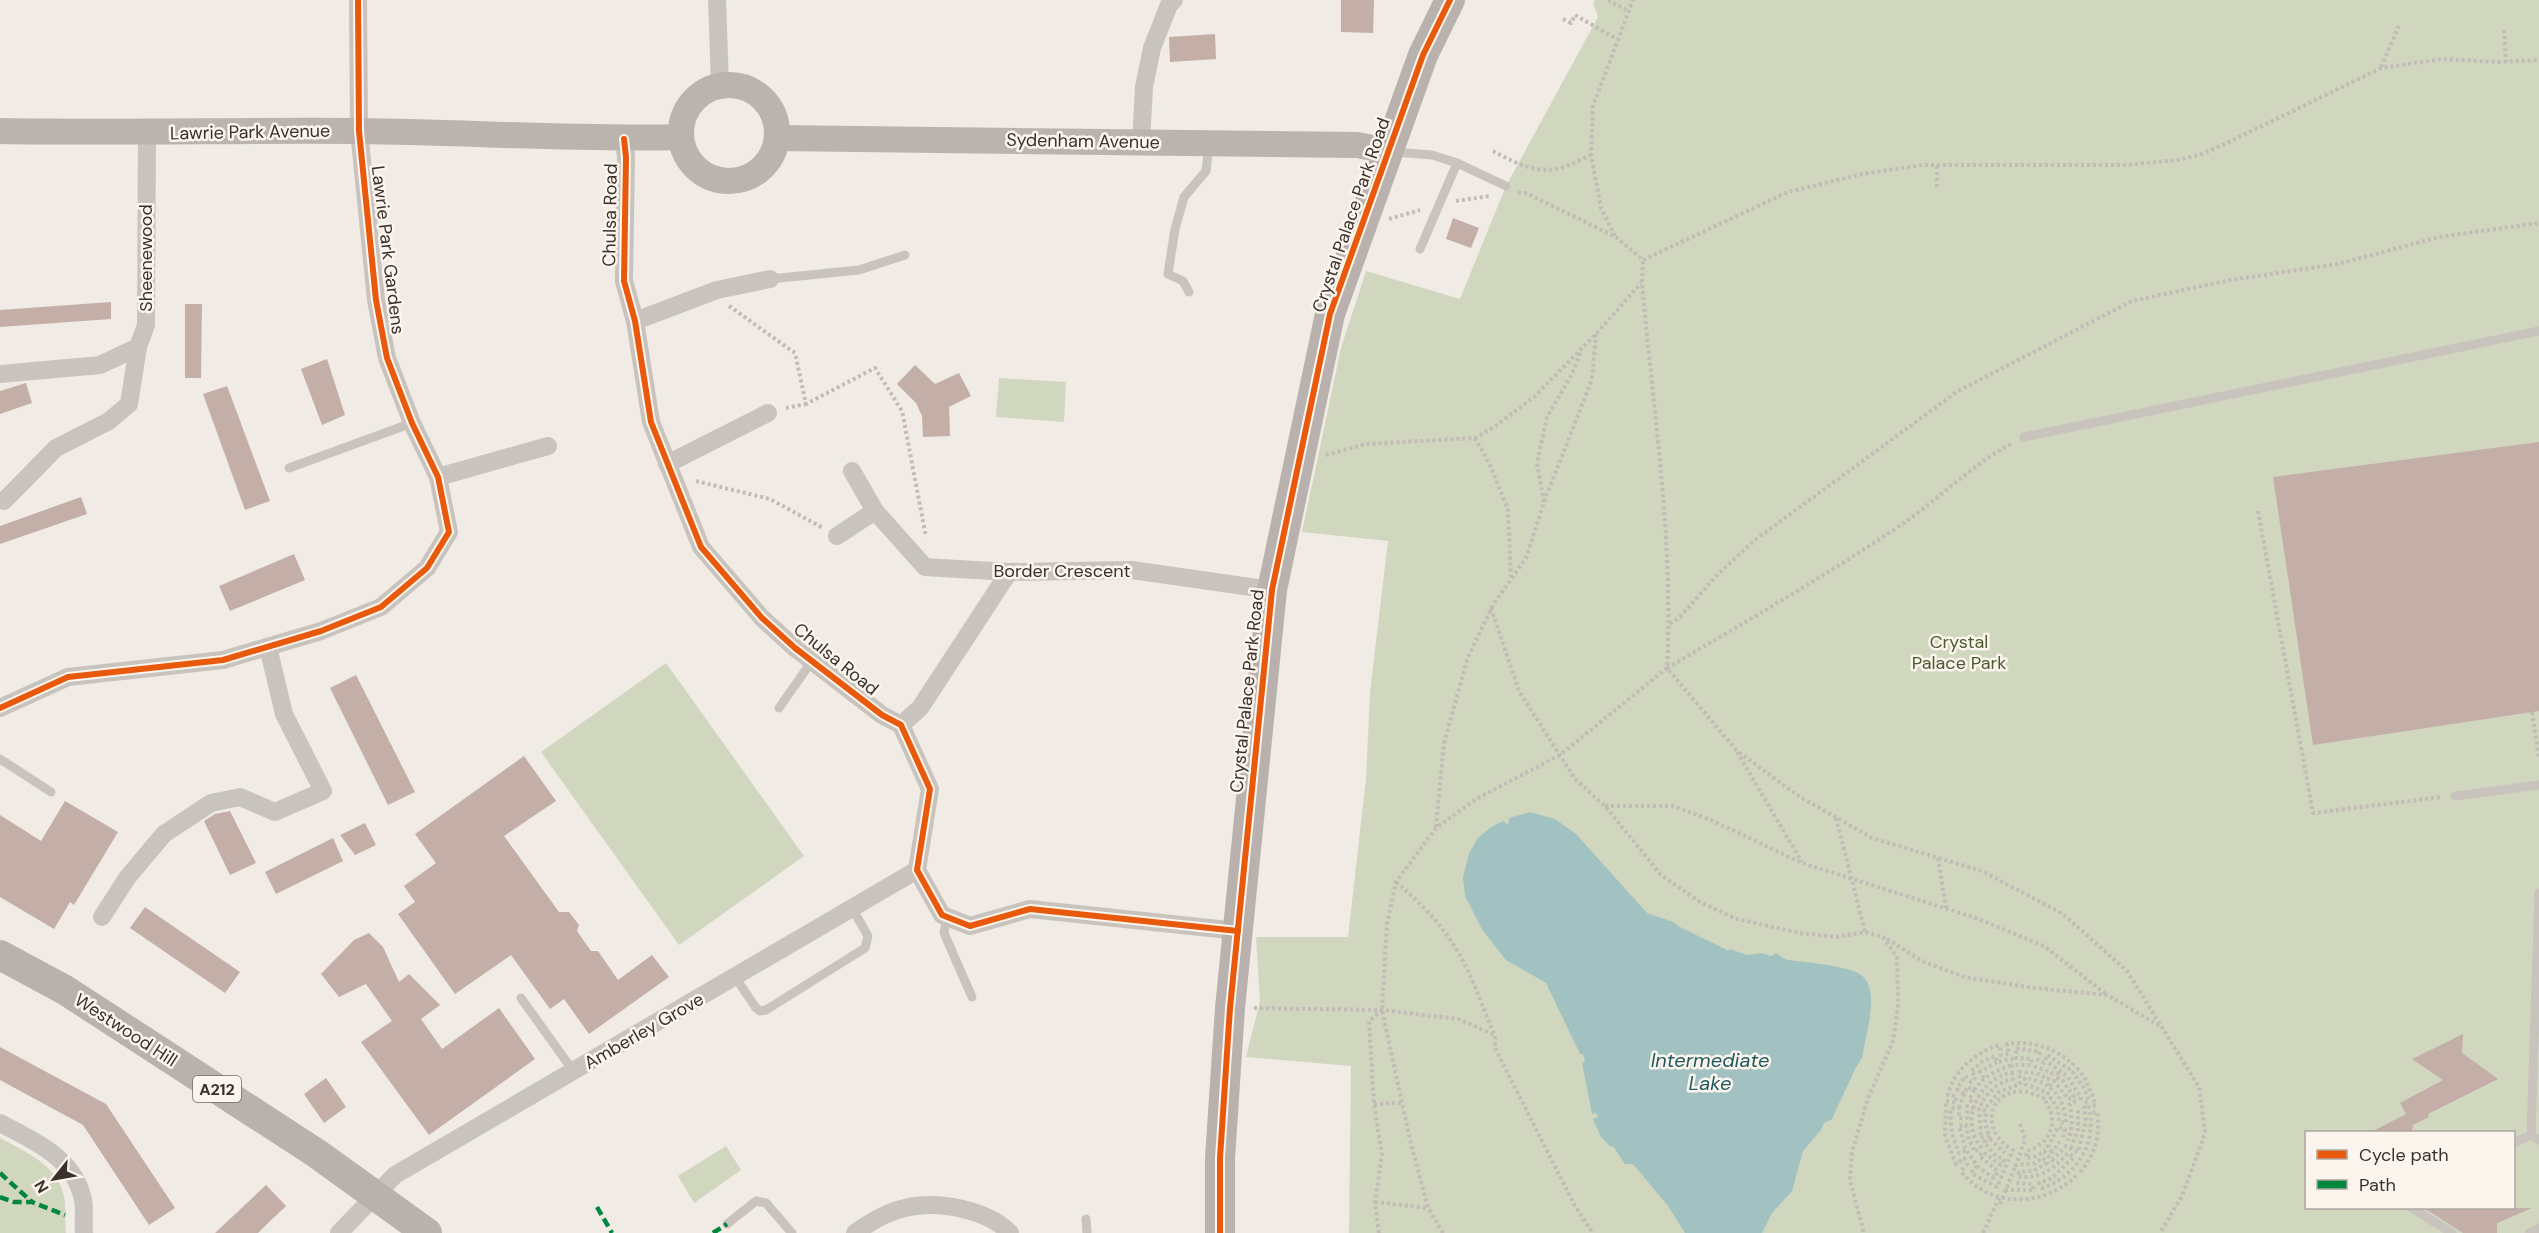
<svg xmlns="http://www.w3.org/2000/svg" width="2539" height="1233" font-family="'DM Sans',sans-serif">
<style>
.green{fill:#d1d6bf;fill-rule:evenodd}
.water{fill:#a1c2c1}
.building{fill:#c3afa7}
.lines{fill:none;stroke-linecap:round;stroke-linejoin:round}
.path{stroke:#c2bbb6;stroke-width:4;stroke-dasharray:3 3;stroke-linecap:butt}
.lane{stroke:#c9c3be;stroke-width:9}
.street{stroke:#c9c3be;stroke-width:18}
.secondary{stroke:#bab3ae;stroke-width:26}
.primary{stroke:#b8b1ad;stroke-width:30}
.quiet{stroke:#00873e;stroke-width:4.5;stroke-dasharray:9 4.5;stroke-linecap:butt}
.cycleway-casing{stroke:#fbf5ee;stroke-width:10}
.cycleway{stroke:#e8590c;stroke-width:6}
.labels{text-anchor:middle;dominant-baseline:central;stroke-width:5;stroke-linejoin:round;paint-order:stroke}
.shield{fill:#fbf5ee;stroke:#756b66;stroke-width:1.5}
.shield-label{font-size:16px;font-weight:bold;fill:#3b302b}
.street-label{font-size:18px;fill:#3b302b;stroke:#fbf5ee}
.park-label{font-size:18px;fill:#4a5a2e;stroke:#fbf5ee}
.water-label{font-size:20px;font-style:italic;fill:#1f5a5e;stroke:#fbf5ee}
</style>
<rect width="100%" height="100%" fill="#f0ebe5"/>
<!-- green -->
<g class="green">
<path d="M1595 0H2539V1233H1349L1351 1066 1246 1057 1260 1001 1256 937H1348L1366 779 1370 692 1388 541 1302 532 1341 348 1366 271 1460 299 1506 186 1598 17 1593 3ZM2306 1132H2514V1208H2306Z"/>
<path d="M999 378 1066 382 1064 422 996 417Z"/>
<path d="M666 663 804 856 679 945 541 752Z"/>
<path d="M0 1138C25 1152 57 1164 64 1196 66 1207 65 1221 66 1233H0Z"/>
<path d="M726 1146 741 1170 694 1203 678 1176Z"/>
</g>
<!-- water -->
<path class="water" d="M1530 812 1555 819 1576 834 1647 913 1673 922 1678 926 1729 951 1730 949 1747 955 1762 953 1771 956 1776 953C1780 955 1783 959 1788 960 1810 963 1834 964 1856 972 1883 983 1866 1032 1863 1053 1862 1060 1858 1064 1855 1069 1848 1086 1839 1102 1832 1119L1824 1123 1821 1130 1803 1151 1792 1191 1772 1213 1762 1233H1685L1668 1206 1633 1164H1625L1613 1146 1611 1147 1601 1137 1593 1119 1598 1117 1596 1113 1592 1114 1582 1063 1585 1062 1583 1054H1580L1546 983 1506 960 1483 931 1465 896 1463 877 1469 854 1477 839 1491 827 1503 821 1508 825 1509 818Z"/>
<!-- building -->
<g class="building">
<path d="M1341 0H1374L1373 33 1341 32Z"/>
<path d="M1215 34 1216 59 1170 62 1169 37Z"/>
<path d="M1453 218 1479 228 1471 248 1446 239Z"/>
<path d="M111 302V319L0 327V310Z"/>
<path d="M185 304H202L201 378H185Z"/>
<path d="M327 359 345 415 322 425 301 369Z"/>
<path d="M915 365 935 384 959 373 971 396 949 407 950 436 923 437 922 416 916 403 897 384Z"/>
<path d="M26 383 32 403 0 414V391Z"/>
<path d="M227 386 270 501 245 510 203 394Z"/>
<path d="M2539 442V711L2313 745 2273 477Z"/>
<path d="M81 497 87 514 0 544V526Z"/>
<path d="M294 554 305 580 230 611 219 586Z"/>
<path d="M356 675 415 792 388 805 330 688Z"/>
<path d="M524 756 556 801 504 836 559 912H569L579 925 577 931 591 951H598L618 980 652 955 669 977 589 1034 564 999 550 1009 511 955 455 994 398 914 415 902 404 886 436 863 415 834Z"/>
<path d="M65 801 118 832 74 905 70 902 54 929 0 897V815L41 841Z"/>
<path d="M230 811 256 863 230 875 204 821 215 814Z"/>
<path d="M365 823 376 845 355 855 340 835Z"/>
<path d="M333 838 343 861 276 894 265 872Z"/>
<path d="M145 907 240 972 225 993 130 928Z"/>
<path d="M369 933 383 947 399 982 409 974 440 1005 421 1019 442 1049 499 1008 535 1059 429 1135 361 1042 392 1021 366 984 339 997 321 974 354 940Z"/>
<path d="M2463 1034 2462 1053 2498 1079 2428 1114 2429 1117 2413 1125 2412 1132H2371L2406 1114 2400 1103 2443 1080 2412 1059Z"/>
<path d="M0 1047 106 1104 175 1208 149 1225 83 1125 0 1080Z"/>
<path d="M326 1078 346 1107 324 1123 304 1094Z"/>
<path d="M266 1185 286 1206 267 1224 258 1233H215Z"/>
<path d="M2424 1208H2532L2497 1223V1233H2463Z"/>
</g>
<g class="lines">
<!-- path -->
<g class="path">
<path d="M1608 0 1628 11"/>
<path d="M1563 19 1571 23 1575 15 1617 39"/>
<path d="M2504 30 2506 62"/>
<path d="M2381 67 2400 23"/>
<path d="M1493 151C1512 161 1533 173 1556 169 1567 167 1580 160 1591 155"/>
<path d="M1937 187V165"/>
<path d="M1518 193H1526L1616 237 1643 260"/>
<path d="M1456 201 1490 196"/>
<path d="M1389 219 1420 210"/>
<path d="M1615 236 1601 208 1591 155 1593 106 1633 0"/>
<path d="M1643 260 1788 192 1862 174 1922 165H2127L2178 160 2202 154 2229 142 2381 68 2442 59 2499 62 2539 60"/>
<path d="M729 306 795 353 806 404 875 368 902 411 926 537"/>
<path d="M786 408 806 404"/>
<path d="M1475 438 1490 465 1508 510 1511 579"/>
<path d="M2011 444C1971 465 1938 500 1901 525 1825 576 1746 622 1667 668L1736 750 1797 795 1872 838 1982 871 2063 914 2127 971 2199 1087 2205 1132 2202 1142 2182 1196 2160 1233"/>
<path d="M1326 455 1366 444 1475 438 1494 427 1534 397 1596 334 1641 283"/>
<path d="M696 481 770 499 823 528"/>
<path d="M1544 502 1537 463 1547 417 1572 374 1581 351"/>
<path d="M2258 511 2313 813 2442 797"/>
<path d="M1491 608 1519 691 1575 779 1605 806 1661 875 1700 902 1737 919 1800 933 1836 937 1865 932 1883 937 1897 957 1898 1007 1893 1041 1868 1098 1852 1152 1850 1181 1864 1233"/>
<path d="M1670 624 1680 617 1717 575 1755 540 1958 391 2132 301 2230 280 2338 264 2439 237 2539 223"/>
<path d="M2532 712 2539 757"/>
<path d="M1737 752 1802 862"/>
<path d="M1605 806H1673L1711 820 1802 863 1976 918 2044 946 2107 995"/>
<path d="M1836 818 1865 932"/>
<path d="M1436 827 1444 743 1468 657 1493 605 1526 558 1544 502 1592 379 1596 334"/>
<path d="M1938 858 1946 908"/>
<path d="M1396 882C1422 904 1445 928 1462 959 1475 983 1484 1011 1495 1036V1048L1575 1206 1593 1233"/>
<path d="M1887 939 1922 961 1964 977 2034 988 2107 995 2160 1026"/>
<path d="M1254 1008 1382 1010 1458 1019 1495 1035"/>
<path d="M2049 1063 2068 1077 2081 1098 2070 1104 2072 1125 2068 1141"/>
<path d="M2012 1072 2013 1079C1998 1082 1989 1091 1981 1104L1987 1106 1999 1092 2020 1084 2019 1072 2036 1073 2048 1079 2052 1073 2031 1065"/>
<path d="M1984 1078 1980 1072 1997 1062"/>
<path d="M2049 1086 2054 1081 2068 1099 2074 1097 2063 1081 2056 1077 2060 1070"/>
<path d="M1974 1090C1984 1076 1996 1071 2012 1065"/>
<path d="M1964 1094 1957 1089 1965 1076 1971 1082 1976 1077 1971 1071 1983 1061 1995 1056 1997 1062 2016 1058"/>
<path d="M1374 1104 1402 1103"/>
<path d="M1959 1108 1967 1087 1974 1090 1969 1100 1975 1103"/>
<path d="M2020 1124 2025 1139 2016 1165 2035 1163 2043 1158 2047 1163 2033 1171 2019 1172 2018 1177C2040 1179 2054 1169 2068 1153L2074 1157 2052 1178 2039 1183 2042 1188C2077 1176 2097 1144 2089 1107L2096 1105 2086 1080 2078 1069 2073 1073 2084 1088 2089 1101 2084 1104 2086 1121 2078 1152 2066 1146 2052 1160 2044 1151 2037 1156 2026 1158 2027 1151C2050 1144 2059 1122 2046 1102L2051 1098 2058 1109 2059 1122 2066 1123C2065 1098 2051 1081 2025 1078V1084L2048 1093 2043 1098C1996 1073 1971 1126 2013 1150L1997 1187 1971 1173 1977 1166 1965 1148 1959 1126 1966 1125 1968 1137 1975 1152 1981 1147C1958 1119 1980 1079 2012 1072V1065H2031L2032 1059 2016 1058V1048L2040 1052 2038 1060 2044 1063 2047 1055 2069 1069 2073 1064C2055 1048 2031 1040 2007 1044L2009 1054 2001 1055 2000 1046H1995C1974 1055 1953 1071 1948 1095L1956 1096V1103L1946 1101 1945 1136 1956 1164 1964 1158 1967 1164 1961 1171C1989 1209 2044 1207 2076 1176"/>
<path d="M1990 1139 2005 1153"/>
<path d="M2071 1148 2078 1129V1109"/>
<path d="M1966 1151 1959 1153C1953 1139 1949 1124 1951 1108H1959V1118H1967V1106L1974 1108"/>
<path d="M2052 1152 2048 1147 2058 1127 2065 1129 2063 1137"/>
<path d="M2051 1153 2060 1142"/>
<path d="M1977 1166 1994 1178 1998 1171 1979 1156 1983 1152 2001 1165 2004 1160 1994 1154 1984 1142 1990 1139 1985 1123 1986 1111 1979 1109 1981 1138 1989 1135"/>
<path d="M2080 1172C2095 1156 2101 1133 2097 1112L2090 1113"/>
<path d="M2005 1190H2034L2032 1184 2016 1183"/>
<path d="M1375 1202 1428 1208"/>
<path d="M2000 1204 2016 1165"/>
<path d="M1379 1233 1375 1202 1382 1155 1374 1104 1369 1021 1382 1010"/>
<path d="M1443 1233 1428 1208 1410 1140 1382 1010 1387 923 1396 882 1436 828 1476 799 1560 755 1667 668C1674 543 1653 408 1642 283L1643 260"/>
<path d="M1983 1233 1999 1198"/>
</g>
<!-- lane -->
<g class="lane">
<path d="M1394 152 1432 155 1457 163 1506 186"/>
<path d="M1420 249 1457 163"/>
<path d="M770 279 859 270 905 255"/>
<path d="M1189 292 1183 281 1168 274 1175 229 1184 197 1206 171 1209 145"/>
<path d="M2024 437 2539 331"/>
<path d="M289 468 412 423"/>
<path d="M779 708 812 661"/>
<path d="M0 759 51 792"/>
<path d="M2455 796 2539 785"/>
<path d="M2539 893 2531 1135 2539 1140"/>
<path d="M947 917 944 933 972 997"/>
<path d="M735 977 756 1008 760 1011 766 1010 865 948 868 936 852 908"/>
<path d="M521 998 574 1072"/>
<path d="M2514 1143 2531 1135"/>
<path d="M2412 1208 2452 1233"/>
<path d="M1086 1219 1087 1233"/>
<path d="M727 1224 756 1201 766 1203 792 1233"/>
<path d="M2529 1233 2539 1228"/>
</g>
<!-- street -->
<g class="street">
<path d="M717 0 720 85"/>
<path d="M624 139 626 157 624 281 635 321 651 422 701 547 762 618 795 648 882 715 901 725 930 789 917 870 942 915 970 926 1030 909 1238 931"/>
<path d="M1141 142 1144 87 1152 48 1169 5 1174 0"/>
<path d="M635 321 717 290 770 279"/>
<path d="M0 374 100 365 138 347 146 325 147 133"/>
<path d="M667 464 768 413"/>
<path d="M852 471 875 511 925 567 1009 572 1132 570 1272 590"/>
<path d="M438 477 548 446"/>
<path d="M4 501 56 448 109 421 129 404 138 347"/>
<path d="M837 536 875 511"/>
<path d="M0 708 68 677 223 660 321 631 381 607 427 568 449 532 438 477 412 423 387 358 376 300 359 131 358 0"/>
<path d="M901 725 920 708 1009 572"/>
<path d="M102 917 127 878 164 834 211 803 240 797 275 812 323 791 284 714 268 647"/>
<path d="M0 1123C34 1141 75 1158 83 1200 85 1210 83 1222 84 1233"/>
<path d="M339 1233 395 1175 917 870"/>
<path d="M855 1233C870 1222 887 1212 905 1208 936 1200 987 1209 1010 1233"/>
</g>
<!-- secondary -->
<g class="secondary">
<circle cx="729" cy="133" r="48"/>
<path d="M0 131C120 133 239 130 359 131 466 132 573 140 681 137"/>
<path d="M777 138 1357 145 1389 151"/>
</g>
<!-- primary -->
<g class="primary">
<path d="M0 955 65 990 316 1153 427 1233"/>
<path d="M1220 1233V1158L1230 1008 1272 590 1330 314 1423 55 1450 0"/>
</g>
<!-- quiet -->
<g class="quiet">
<path d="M0 1173 32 1202"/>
<path d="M0 1197 14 1202H32L65 1215"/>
<path d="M597 1207 612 1233"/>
<path d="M713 1233 727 1224"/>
</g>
<defs>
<g id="cycleway">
<path d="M624 139 626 157 624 281 635 321 651 422 701 547 762 618 795 648 882 715 901 725 930 789 917 870 942 915 970 926 1030 909 1238 931"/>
<path d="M0 708 68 677 223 660 321 631 381 607 427 568 449 532 438 477 412 423 387 358 376 300 359 131 358 0"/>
<path d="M1220 1233V1158L1230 1008 1272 590 1330 314 1423 55 1450 0"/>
</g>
</defs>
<!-- cycleway casing -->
<use href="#cycleway" class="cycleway-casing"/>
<!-- cycleway -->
<use href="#cycleway" class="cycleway"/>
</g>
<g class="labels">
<!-- shield labels -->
<rect class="shield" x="193" y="1076" width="48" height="26" rx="4.5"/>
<g class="shield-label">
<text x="217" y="1089">A212</text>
</g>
<!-- street labels -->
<g class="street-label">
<text transform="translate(250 132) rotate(-1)">Lawrie Park Avenue</text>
<text transform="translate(1083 141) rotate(1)">Sydenham Avenue</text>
<text transform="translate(610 215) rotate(-89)">Chulsa Road</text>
<text transform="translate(1351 215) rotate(-71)">Crystal Palace Park Road</text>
<text transform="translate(388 250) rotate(83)">Lawrie Park Gardens</text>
<text transform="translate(146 258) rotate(-90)">Sheenewood</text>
<text x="1062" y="571">Border Crescent</text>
<text transform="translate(836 659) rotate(39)">Chulsa Road</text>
<text transform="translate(1247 691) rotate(-84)">Crystal Palace Park Road</text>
<text transform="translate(126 1030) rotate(33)">Westwood Hill</text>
<text transform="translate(644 1031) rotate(-30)">Amberley Grove</text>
</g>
<!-- park labels -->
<g class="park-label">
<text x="1959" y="642">Crystal<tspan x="1959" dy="21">Palace Park</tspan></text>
</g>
<!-- water labels -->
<g class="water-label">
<text x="1710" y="1060">Intermediate<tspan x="1710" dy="23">Lake</tspan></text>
</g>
</g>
<!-- legend -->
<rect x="2305" y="1131" width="210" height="78" fill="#fbf5ee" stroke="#aea6a0" stroke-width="1.5"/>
<rect x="2317" y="1150" width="30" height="9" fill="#e8590c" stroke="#aea6a0" stroke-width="1.5"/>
<text x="2359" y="1161" font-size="18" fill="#3b302b">Cycle path</text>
<rect x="2317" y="1180" width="30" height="9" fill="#00873e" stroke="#aea6a0" stroke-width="1.5"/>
<text x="2359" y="1191" font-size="18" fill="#3b302b">Path</text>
<!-- north arrow -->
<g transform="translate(54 1179) rotate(239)" stroke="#fbf5ee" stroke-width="4.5" paint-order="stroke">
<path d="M0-4.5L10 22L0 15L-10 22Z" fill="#3b302b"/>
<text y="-9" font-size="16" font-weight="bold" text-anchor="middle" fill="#3b302b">N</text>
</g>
</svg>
